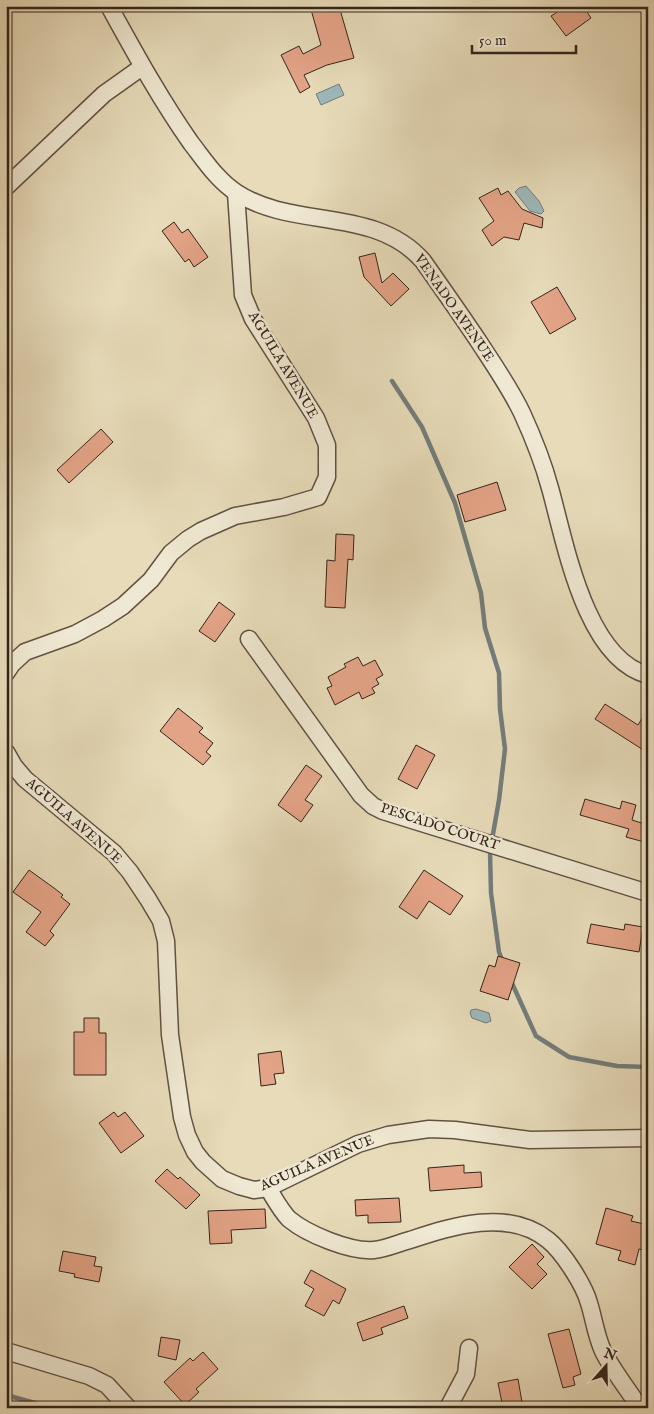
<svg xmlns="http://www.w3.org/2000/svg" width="654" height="1414" font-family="'IM FELL English',serif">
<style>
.water{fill:#9db8bb;stroke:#737d7b}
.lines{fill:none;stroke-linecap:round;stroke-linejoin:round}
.stream{stroke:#737d7b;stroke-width:4.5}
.building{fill:#e3a386;stroke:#34241a}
.minor-casing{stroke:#615242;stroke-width:19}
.minor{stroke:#efe8d2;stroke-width:16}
.labels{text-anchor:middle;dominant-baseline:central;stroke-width:5;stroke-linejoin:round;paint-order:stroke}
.street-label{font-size:14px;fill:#34241a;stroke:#efe8d2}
</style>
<rect width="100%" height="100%" fill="#e7dbb9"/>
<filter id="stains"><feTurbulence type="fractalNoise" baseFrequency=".004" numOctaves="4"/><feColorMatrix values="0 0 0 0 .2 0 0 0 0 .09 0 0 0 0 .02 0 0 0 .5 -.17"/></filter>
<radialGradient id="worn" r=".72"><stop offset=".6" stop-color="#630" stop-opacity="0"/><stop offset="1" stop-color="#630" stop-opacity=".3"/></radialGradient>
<!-- water -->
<g class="water">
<path d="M339 84 344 95 321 105 316 94Z"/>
<path d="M526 186 539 201 544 211 541 214 530 211 515 192 519 188Z"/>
<path d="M476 1009 489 1013 491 1021 486 1023 472 1018 470 1013 471 1010Z"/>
</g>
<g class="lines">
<!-- stream -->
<g class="stream">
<path d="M392 381 422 427 455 503 481 593 485 628 499 673 500 709 505 749 499 800 490 851 491 893 499 952 503 962"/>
<path d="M511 981 536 1036 569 1057 617 1066 648 1067"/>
<path d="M6 1395 53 1408"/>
</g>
</g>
<!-- building -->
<g class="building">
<path d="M310 6H339L354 58 327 65 304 75 310 87 300 93 281 55 299 46 303 54 321 45Z"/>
<path d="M555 6H583L591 18 566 36 551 16 559 11Z"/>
<path d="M498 188 501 195 508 191 522 209 543 218 542 228 524 223 519 240 504 237 492 246 482 230 494 221 479 198Z"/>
<path d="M174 222 182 233 188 229 208 257 194 267 189 259 185 262 162 231Z"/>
<path d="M375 253 382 283 393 273 409 289 391 306 364 277 359 257Z"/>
<path d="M557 287 576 319 550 334 531 302Z"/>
<path d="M101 429 113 442 69 483 57 470Z"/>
<path d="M497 482 506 510 465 522 457 495Z"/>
<path d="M336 534 354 535 353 560 348 559 345 608 325 607 327 560 335 561Z"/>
<path d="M219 602 235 614 215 642 199 631Z"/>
<path d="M358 657 363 666 375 660 383 675 376 679 379 684 372 688 375 693 362 699 359 692 335 705 327 688 332 686 328 677 346 667 344 664Z"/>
<path d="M605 704 638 725 648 709V753L595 719Z"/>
<path d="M178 708 203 728 199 732 213 743 206 752 211 756 203 765 160 731Z"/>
<path d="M416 745 435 755 417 789 398 779Z"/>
<path d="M306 765 322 776 305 800 313 805 301 822 278 805Z"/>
<path d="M585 799 620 809 622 801 636 805 632 820 648 825V843L626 837 629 829 580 815Z"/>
<path d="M29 870 54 888 63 895 61 897 70 904 50 931 54 935 45 946 26 932 41 912 13 892Z"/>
<path d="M424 870 463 896 450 915 429 901 417 919 399 907Z"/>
<path d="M591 924 624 930 625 924 643 927 639 952 587 943Z"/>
<path d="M498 956 520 963 508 1000 480 991 489 965 495 967Z"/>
<path d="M84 1018H99V1033H106V1075H74V1032H84Z"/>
<path d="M281 1051 284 1073 274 1074 276 1084 261 1086 258 1054Z"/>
<path d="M114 1112 118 1117 125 1112 144 1136 121 1153 99 1123Z"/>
<path d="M464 1165V1173L481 1172 482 1187 430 1191 428 1168Z"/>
<path d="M167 1169 178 1179 180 1177 200 1195 186 1209 155 1181Z"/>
<path d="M399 1198 401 1222 368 1223V1215L356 1216 355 1200Z"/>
<path d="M606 1208 633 1216 631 1221 644 1224 642 1230 648 1232V1237L644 1250 639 1249 635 1265 618 1260 621 1251 596 1244Z"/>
<path d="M265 1209 266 1228 231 1230 232 1243 210 1244 208 1211Z"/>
<path d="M532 1244 544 1257 537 1264 547 1274 532 1289 509 1267Z"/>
<path d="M63 1251 96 1257 94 1266 102 1267 99 1282 74 1277 75 1274 59 1271Z"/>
<path d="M311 1270 346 1289 339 1304 333 1300 324 1316 305 1306 314 1289 304 1283Z"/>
<path d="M404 1306 408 1318 381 1328 383 1334 363 1341 357 1323Z"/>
<path d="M569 1329 581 1374 573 1377 575 1385 563 1388 548 1334Z"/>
<path d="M161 1337 180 1340 176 1360 158 1356Z"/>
<path d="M203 1352 218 1369 196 1389 199 1392 185 1405 164 1382 190 1358 193 1361Z"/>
<path d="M518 1379 523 1408H503L498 1383Z"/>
</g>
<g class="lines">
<defs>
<g id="minor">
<path d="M109 6C135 53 160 99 191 143 205 161 218 181 237 193 294 230 375 206 423 261 442 288 461 315 479 342 494 365 510 388 522 413 533 437 543 462 550 488 565 541 585 659 648 675"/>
<path d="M6 187 104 94 142 67"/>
<path d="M249 639 361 795 373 806 383 811 648 893"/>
<path d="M6 673 12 664 25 652 75 634 103 619 123 606 151 580 171 553 188 539 201 531 235 516 284 507 318 497 327 477V445L316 418 253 319 243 295 236 193"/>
<path d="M6 752 14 766 25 779 114 853 130 872 148 899 161 921 166 941 170 1035 182 1117 187 1135 195 1152 203 1162 222 1179 239 1186 254 1190 268 1188 358 1144 388 1135 429 1129 455 1130 530 1140 648 1138"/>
<path d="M268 1188C274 1198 281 1211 289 1219 307 1234 350 1252 374 1250 386 1249 398 1243 410 1240 453 1226 508 1208 548 1240 563 1252 584 1285 589 1303 594 1319 596 1336 603 1351 611 1368 629 1391 640 1408"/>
<path d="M6 1351 89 1376 107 1385 128 1408"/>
<path d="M448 1408 466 1374 469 1348"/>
</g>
</defs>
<!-- minor casing -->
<use href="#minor" class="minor-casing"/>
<!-- minor -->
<use href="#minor" class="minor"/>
</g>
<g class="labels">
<!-- street labels -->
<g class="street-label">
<text transform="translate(454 308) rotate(55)">VENADO AVENUE</text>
<text transform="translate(283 365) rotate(59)">AGUILA AVENUE</text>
<text transform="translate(74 821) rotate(41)">AGUILA AVENUE</text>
<text transform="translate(440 827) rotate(18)">PESCADO COURT</text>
<text transform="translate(317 1163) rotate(-23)">AGUILA AVENUE</text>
</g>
</g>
<!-- margin -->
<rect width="654" height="1414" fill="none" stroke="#e7dbb9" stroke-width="25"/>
<rect x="8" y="8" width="639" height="1399" fill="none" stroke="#34241a" stroke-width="2.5"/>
<rect x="12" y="12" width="629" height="1389" fill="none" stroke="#34241a"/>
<!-- north arrow -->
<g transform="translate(606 1366) rotate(20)" stroke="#efe8d2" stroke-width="4" paint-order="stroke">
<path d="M0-4L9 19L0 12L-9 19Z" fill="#34241a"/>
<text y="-8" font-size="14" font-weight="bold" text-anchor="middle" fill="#34241a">N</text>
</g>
<!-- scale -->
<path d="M472 45v8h104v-8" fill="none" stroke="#34241a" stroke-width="2.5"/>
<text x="479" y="45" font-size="15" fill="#34241a" stroke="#efe8d2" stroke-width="4" paint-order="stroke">50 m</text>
<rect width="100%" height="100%" filter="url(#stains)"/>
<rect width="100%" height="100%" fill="url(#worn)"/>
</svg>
